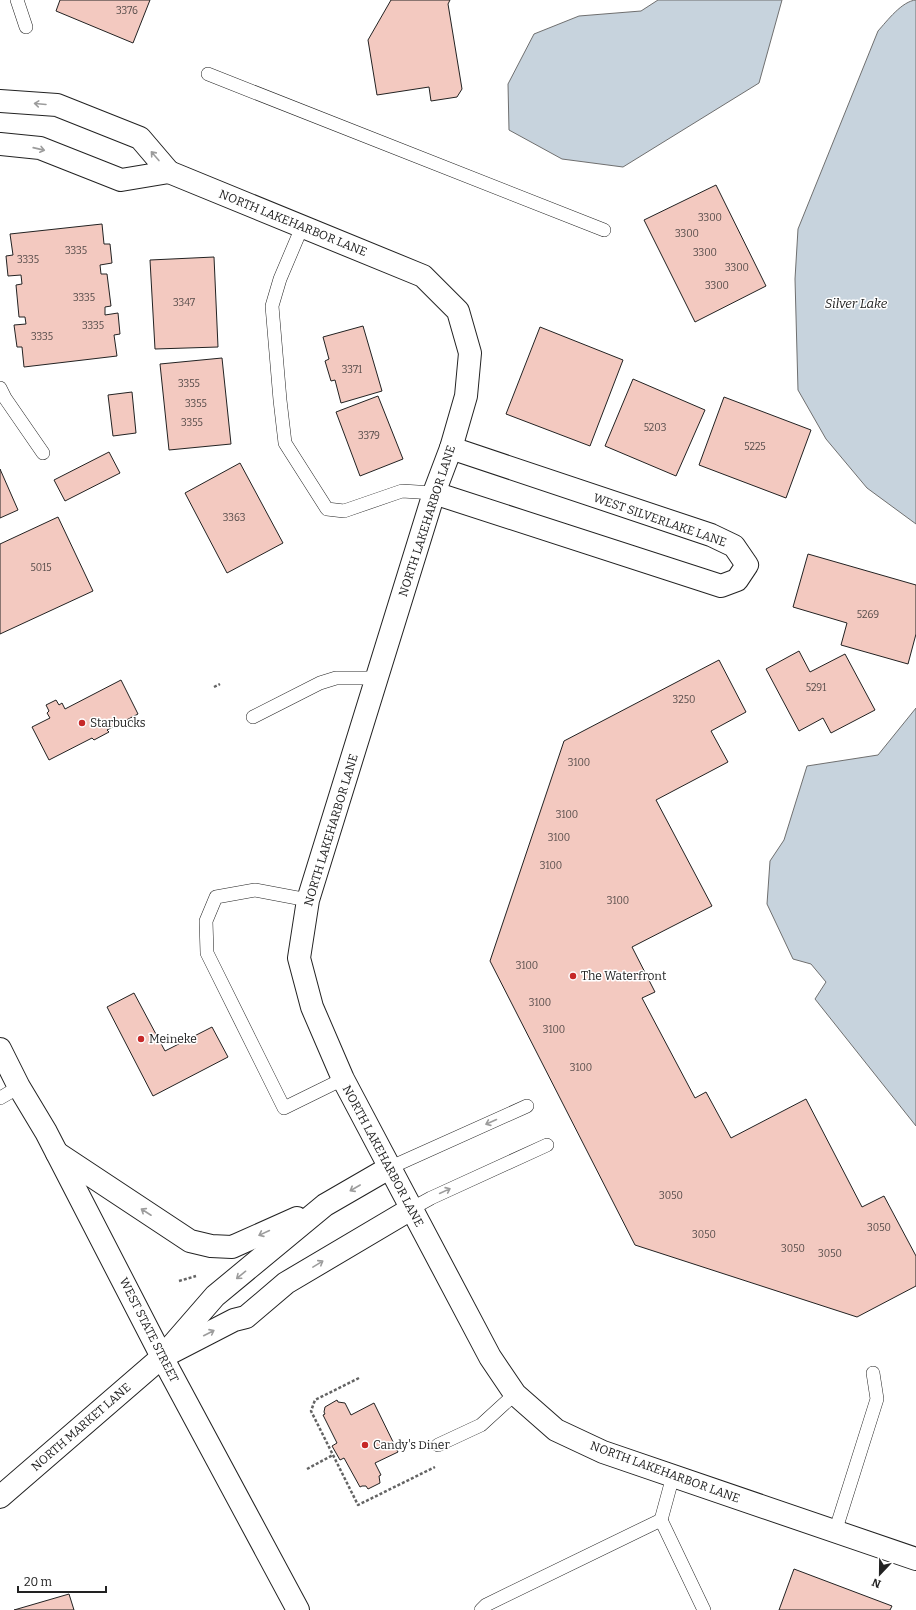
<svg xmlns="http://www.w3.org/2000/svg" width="916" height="1610" font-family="Bitter,serif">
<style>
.water{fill:#c7d3dd;stroke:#6f6f6f}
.building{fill:#f3c9c0;stroke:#222}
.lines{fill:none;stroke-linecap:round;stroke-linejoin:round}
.lane-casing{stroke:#222;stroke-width:14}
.street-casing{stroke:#222;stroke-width:24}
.primary-casing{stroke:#222;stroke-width:24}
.path{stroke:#646464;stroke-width:2.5;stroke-dasharray:3 2;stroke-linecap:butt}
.lane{stroke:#fff;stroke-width:13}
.street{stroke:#fff;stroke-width:22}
.primary{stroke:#fff;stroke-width:22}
.oneway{stroke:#9c9c9c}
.poi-dot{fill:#c62828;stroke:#fff;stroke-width:1.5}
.labels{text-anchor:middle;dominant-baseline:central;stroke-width:3;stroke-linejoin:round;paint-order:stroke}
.number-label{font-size:10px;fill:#564c4a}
.street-label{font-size:12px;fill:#222;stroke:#fff}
.poi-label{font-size:12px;fill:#222;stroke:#fff;text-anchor:start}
.water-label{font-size:13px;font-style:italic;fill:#222;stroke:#fff}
</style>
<rect width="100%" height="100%" fill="#fff"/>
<!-- water -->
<g class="water">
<path d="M658 0H782L759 83 623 167 562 159 509 130 508 84 534 34 579 16 641 11Z"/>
<path d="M916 0V524L867 488 826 439 798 390 795 279 798 229 878 31C887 21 902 1 916 0Z"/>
<path d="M916 708V1126L815 999 826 982 811 964 793 959 767 904 770 861 784 840 807 766 878 755Z"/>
</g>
<!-- building -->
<g class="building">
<path d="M60 0H150L133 43 56 11Z"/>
<path d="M391 0H450L448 4 462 89 457 97 431 101 429 87 377 95 368 40Z"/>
<path d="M716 185 766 286 695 322 644 220Z"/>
<path d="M102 224 104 244H110L112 263 100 265 101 274H107L111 306 105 307V315L118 313 120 334 114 335 117 356 24 367 22 347H17L14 325 26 324 25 317H19L16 285 22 284 21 275 8 276 6 256 13 255 10 234Z"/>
<path d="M214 257 218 347 155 349 150 260Z"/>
<path d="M363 326 382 391 341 403 335 380 331 381 325 361 329 359 323 337Z"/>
<path d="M540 327 623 360 590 446 506 414Z"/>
<path d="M222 358 231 444 169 450 160 364Z"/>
<path d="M633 379 705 410 676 476 605 446Z"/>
<path d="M132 392 136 433 113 436 108 395Z"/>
<path d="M378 396 403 459 360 476 336 412Z"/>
<path d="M724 397 811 430 786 498 699 465Z"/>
<path d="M109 452 120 473 65 501 54 480Z"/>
<path d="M240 463 283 543 227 573 185 493Z"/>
<path d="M0 469 18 510 0 518Z"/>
<path d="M58 517 93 591 0 634V544Z"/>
<path d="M808 554 916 585V634L908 664 841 645 847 623 793 607Z"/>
<path d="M799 651 810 672 845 654 875 710 831 733 823 718 799 731 766 669Z"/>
<path d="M719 660 746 712 711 731 728 762 656 800 712 906 632 947 655 992 642 998 695 1098 706 1092 731 1138 806 1099 862 1207 884 1196 916 1256V1286L857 1317 635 1245 490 961 564 741Z"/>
<path d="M121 680 138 714 107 730 109 732 94 740 92 738 49 760 32 727 50 718 47 713 49 711 46 705 56 700 59 705 62 703 65 709Z"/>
<path d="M134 993 165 1051 212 1027 228 1057 153 1096 107 1007Z"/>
<path d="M337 1400 338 1402 345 1403 351 1415 374 1403 398 1452 375 1463 381 1475 379 1476 380 1483 368 1489 366 1486H362L360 1487 344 1458 340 1460 332 1446 337 1443 323 1415 325 1414 324 1412 325 1407Z"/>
<path d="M794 1569 892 1606 890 1610H779Z"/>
<path d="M69 1594 74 1610H14Z"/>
</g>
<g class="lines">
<defs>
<g id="lane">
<path d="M17 0 26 27"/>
<path d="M208 74 604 230"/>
<path d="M302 227 280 279 272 306 280 400 285 443 327 509 344 511 402 491 434 493"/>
<path d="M0 388 5 398 43 453"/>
<path d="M253 717 320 683 336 678H377"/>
<path d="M308 900 255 890 216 897 206 921 207 953 284 1108 343 1079"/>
<path d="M0 1098 19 1087"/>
<path d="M389 1168 527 1106"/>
<path d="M411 1209 431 1198 547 1145"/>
<path d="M438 1445 481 1425 515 1394"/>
<path d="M661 1520 673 1476"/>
<path d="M835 1532 877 1399 873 1373"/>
<path d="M481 1610 486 1605 661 1520 704 1610"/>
</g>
<g id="street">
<path d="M0 101 57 105 140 138 169 172 121 180 40 148 0 144"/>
<path d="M169 172 423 276 458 311 470 353 466 396 451 448 434 493 308 900 299 958 312 1007 343 1079 490 1357 515 1394 556 1430 603 1452 916 1559"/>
<path d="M434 493 721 586 737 580 747 565 734 546 711 535 451 448"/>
<path d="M57 1153 190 1241 211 1246 232 1247 297 1218"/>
<path d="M172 1352 234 1320 246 1317 286 1283 411 1209"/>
<path d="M0 1497 162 1357 215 1296 325 1205 389 1168"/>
</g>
<path id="primary" d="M0 1049 19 1087 46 1132 162 1357 298 1610"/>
</defs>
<!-- lane casing -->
<use href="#lane" class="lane-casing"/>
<!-- street casing -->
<use href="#street" class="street-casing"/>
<!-- primary casing -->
<use href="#primary" class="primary-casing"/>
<!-- path -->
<g class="path">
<path d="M214 687 220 684"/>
<path d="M179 1281 196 1276"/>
<path d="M359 1378 315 1400 311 1411 358 1505 435 1467"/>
<path d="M307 1469 333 1455"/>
</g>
<!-- lane -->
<use href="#lane" class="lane"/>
<!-- street -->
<use href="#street" class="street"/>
<!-- primary -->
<use href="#primary" class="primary"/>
</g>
<!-- one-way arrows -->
<defs><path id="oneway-shaft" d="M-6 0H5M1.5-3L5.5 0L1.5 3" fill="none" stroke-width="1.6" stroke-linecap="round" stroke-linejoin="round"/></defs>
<g class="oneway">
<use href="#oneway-shaft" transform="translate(40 104) rotate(-175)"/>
<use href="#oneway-shaft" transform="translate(39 149) rotate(13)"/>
<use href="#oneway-shaft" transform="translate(155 156) rotate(-131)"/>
<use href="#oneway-shaft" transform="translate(491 1122) rotate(156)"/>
<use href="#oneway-shaft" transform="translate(355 1188) rotate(150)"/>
<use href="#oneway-shaft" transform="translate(445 1191) rotate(-25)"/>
<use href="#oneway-shaft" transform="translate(146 1212) rotate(-147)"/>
<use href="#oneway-shaft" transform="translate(264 1233) rotate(155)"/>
<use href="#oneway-shaft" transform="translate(318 1264) rotate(-31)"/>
<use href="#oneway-shaft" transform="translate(241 1275) rotate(141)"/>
<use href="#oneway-shaft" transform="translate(209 1333) rotate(-27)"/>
</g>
<!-- markers -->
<g class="poi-dot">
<circle cx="82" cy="723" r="4"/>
<circle cx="573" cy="976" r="4"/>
<circle cx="141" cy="1039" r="4"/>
<circle cx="365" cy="1445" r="4"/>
</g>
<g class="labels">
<!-- number labels -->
<g class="number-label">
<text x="127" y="11">3376</text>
<text x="710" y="218">3300</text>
<text x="687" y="234">3300</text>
<text x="76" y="251">3335</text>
<text x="705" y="253">3300</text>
<text x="28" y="260">3335</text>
<text x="737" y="268">3300</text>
<text x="717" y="286">3300</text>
<text x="84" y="298">3335</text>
<text x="184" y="303">3347</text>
<text x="93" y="326">3335</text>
<text x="42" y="337">3335</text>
<text x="352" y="370">3371</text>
<text x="189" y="384">3355</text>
<text x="196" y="404">3355</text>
<text x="192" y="423">3355</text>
<text x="655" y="428">5203</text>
<text x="369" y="436">3379</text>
<text x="755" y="447">5225</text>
<text x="234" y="518">3363</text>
<text x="41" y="568">5015</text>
<text x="868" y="615">5269</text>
<text x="816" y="688">5291</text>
<text x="684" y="700">3250</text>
<text x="579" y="763">3100</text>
<text x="567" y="815">3100</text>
<text x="559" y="838">3100</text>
<text x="551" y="866">3100</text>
<text x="618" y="901">3100</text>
<text x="527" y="966">3100</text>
<text x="540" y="1003">3100</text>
<text x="554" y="1030">3100</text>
<text x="581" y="1068">3100</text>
<text x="671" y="1196">3050</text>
<text x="879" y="1228">3050</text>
<text x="704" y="1235">3050</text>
<text x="793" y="1249">3050</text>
<text x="830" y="1254">3050</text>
</g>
<!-- street labels -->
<g class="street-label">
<text transform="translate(293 223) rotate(22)">NORTH LAKEHARBOR LANE</text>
<text transform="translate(660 520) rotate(19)">WEST SILVERLAKE LANE</text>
<text transform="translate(427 521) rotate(-72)">NORTH LAKEHARBOR LANE</text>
<text transform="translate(331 830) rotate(-73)">NORTH LAKEHARBOR LANE</text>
<text transform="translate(383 1156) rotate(62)">NORTH LAKEHARBOR LANE</text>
<text transform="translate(149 1330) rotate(63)">WEST STATE STREET</text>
<text transform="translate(81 1427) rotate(-41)">NORTH MARKET LANE</text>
<text transform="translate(665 1472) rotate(20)">NORTH LAKEHARBOR LANE</text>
</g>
<!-- poi labels -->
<g class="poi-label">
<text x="90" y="723">Starbucks</text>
<text x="581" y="976">The Waterfront</text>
<text x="149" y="1039">Meineke</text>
<text x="373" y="1445">Candy's Diner</text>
</g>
<!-- water labels -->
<g class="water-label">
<text x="856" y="303">Silver Lake</text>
</g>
</g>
<!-- north arrow -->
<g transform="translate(880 1574) rotate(202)" stroke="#ffffff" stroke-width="3" paint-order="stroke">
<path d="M0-3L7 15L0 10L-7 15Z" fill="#222222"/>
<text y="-6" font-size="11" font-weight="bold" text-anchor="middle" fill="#222222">N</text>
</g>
<!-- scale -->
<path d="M18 1586v6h88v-6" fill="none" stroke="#222222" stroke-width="2"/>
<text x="24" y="1586" font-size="12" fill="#222222" stroke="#ffffff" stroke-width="3" paint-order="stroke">20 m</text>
</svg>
